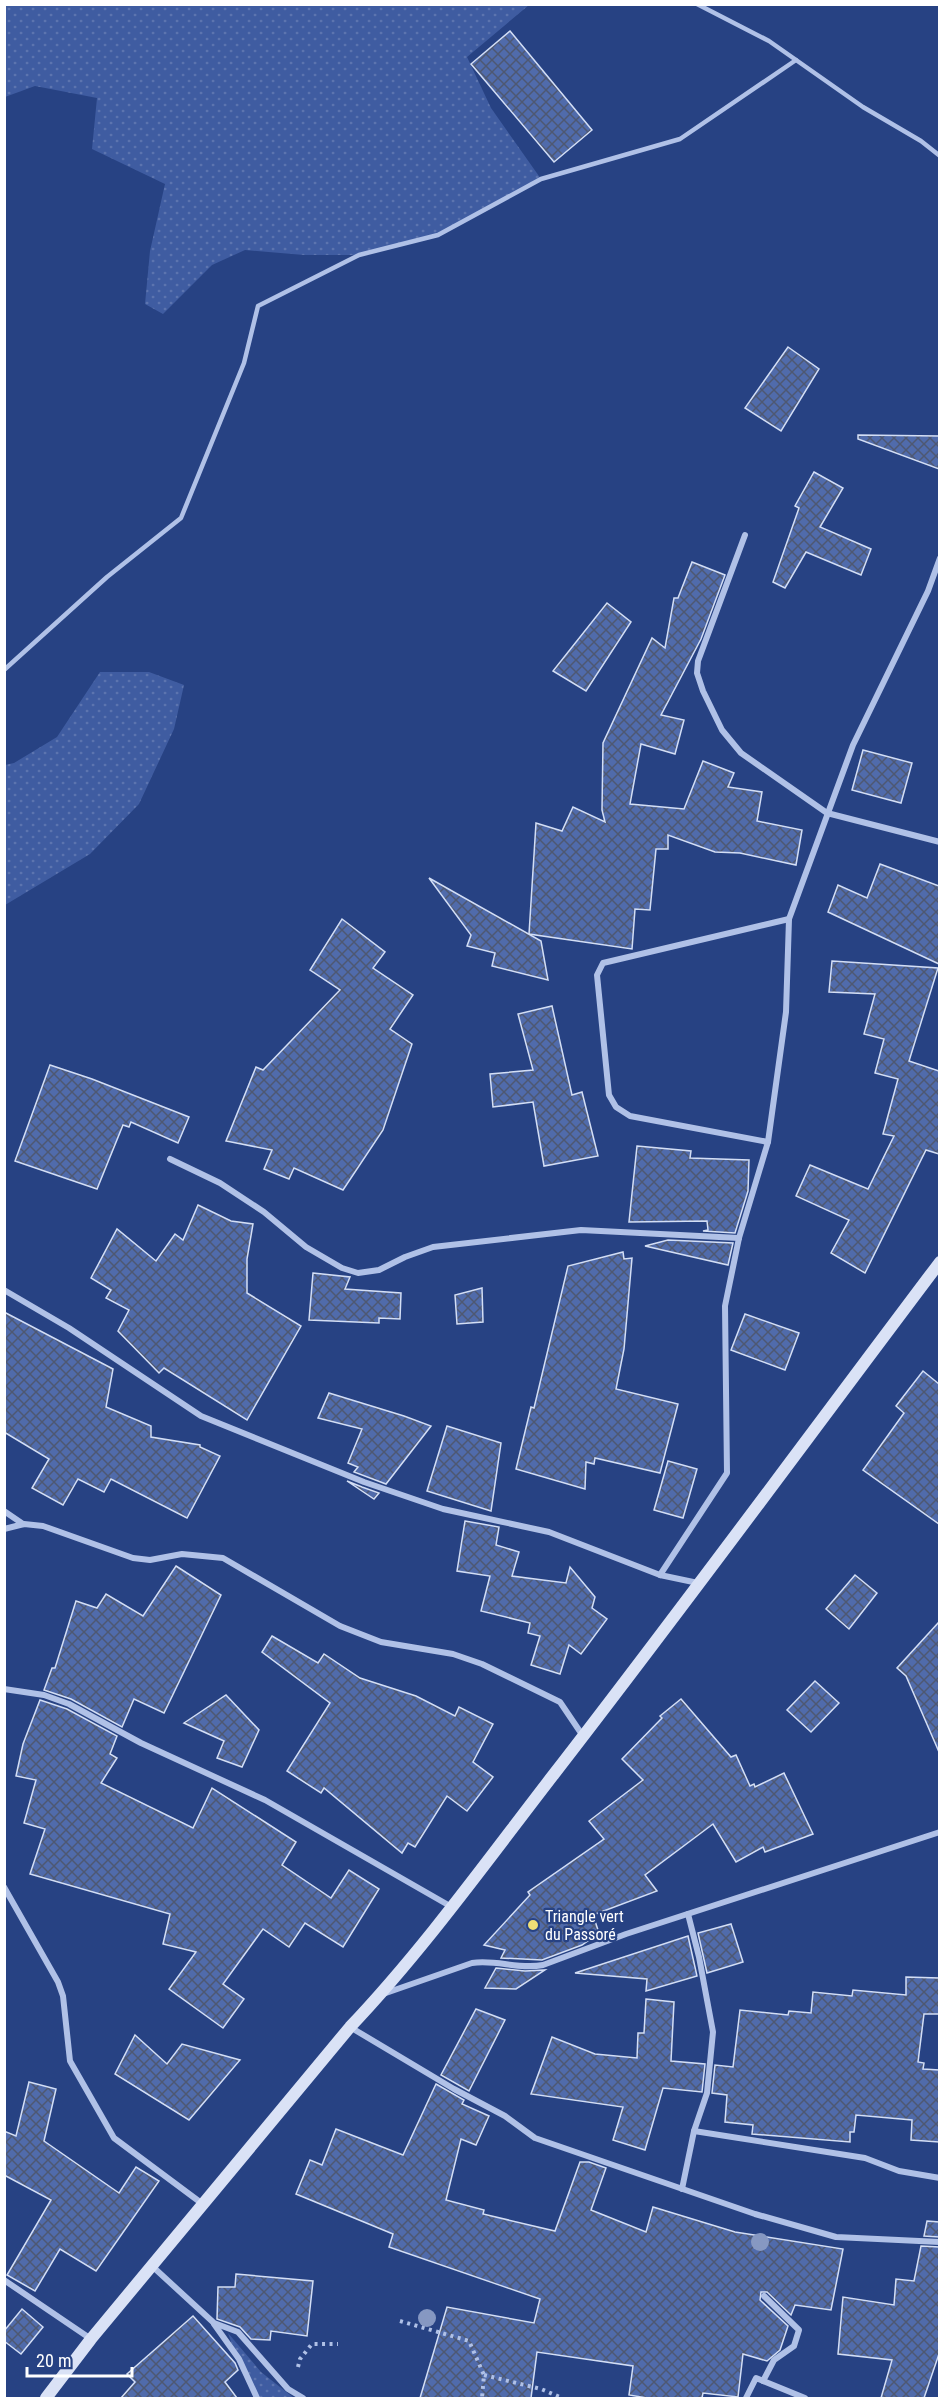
<svg xmlns="http://www.w3.org/2000/svg" width="944" height="2403" font-family="'Roboto Condensed',sans-serif">
<style>
.grass{fill:url(#grass-dots)}
.building{fill:url(#building-cross-hatch);stroke:#d3def5;stroke-width:1.5}
.lines{fill:none;stroke-linecap:round;stroke-linejoin:round}
.path{stroke:#b0c1e7;stroke-width:4;stroke-dasharray:3 4.5;stroke-linecap:butt}
.lane{stroke:#b0c1e7;stroke-width:4.5}
.street{stroke:#b0c1e7;stroke-width:6}
.secondary{stroke:#dae2f6;stroke-width:12}
.tree{fill:#8698c2}
.poi-dot{fill:#efde76;stroke:#274283;stroke-width:2}
.labels{text-anchor:middle;dominant-baseline:central;stroke-width:4.5;stroke-linejoin:round;paint-order:stroke}
.poi-label{font-size:16px;fill:#fff;stroke:#274283;text-anchor:start}
</style>
<defs>
<pattern id="grass-dots" width="8" height="8" patternUnits="userSpaceOnUse" patternTransform="scale(1.5)"><rect width="8" height="8" fill="#3f5ca1"/><path d="M2 2h.1M6 6h.1" fill="none" stroke="#5c74af" stroke-width="1.8" stroke-linecap="round"/></pattern>
<pattern id="building-cross-hatch" width="8" height="8" patternUnits="userSpaceOnUse" patternTransform="scale(1.5)"><rect width="8" height="8" fill="#506bab"/><path d="M0 0l8 8M0 8l8-8" fill="none" stroke="#4e5872"/></pattern>
</defs>
<rect width="100%" height="100%" fill="#274283"/>
<!-- grass -->
<g class="grass">
<path d="M5 5H529L467 57 491 108 541 179 438 235 359 255H304L245 250 212 265 163 314 145 304 150 251 165 184 92 149 97 98 35 86 5 97Z"/>
<path d="M100 672H149L184 685 174 729 139 804 90 854 5 905V765L14 763 57 737Z"/>
<path d="M228 2333 261 2372 294 2398H257L241 2371Z"/>
</g>
<!-- building -->
<g class="building">
<path d="M510 31 592 130 554 162 471 64Z"/>
<path d="M788 347 819 369 781 431 745 408Z"/>
<path d="M858 435 939 436V469L858 439Z"/>
<path d="M814 472 843 488 820 527 871 549 861 575 806 552 785 588 773 582 799 508 795 506Z"/>
<path d="M692 562 725 575 701 639 661 715 684 720 675 754 641 744 630 804 684 809 703 761 734 773 728 787 762 792 757 821 802 830 796 865 740 853 715 852 668 835V849H656L650 910 635 909 632 949 529 934 536 823 562 831 573 807 605 822 602 810 603 743 652 638 665 648 674 598H678Z"/>
<path d="M607 603 631 622 586 691 553 671Z"/>
<path d="M863 750 912 763 901 803 852 790Z"/>
<path d="M880 864 939 886V964L828 912 838 885 867 898Z"/>
<path d="M429 878 541 941 548 980 492 966 495 953 467 946 471 935Z"/>
<path d="M342 919 385 952 373 968 413 995 390 1029 412 1044 383 1130 343 1190 294 1168 289 1179 264 1169 272 1150 226 1141 256 1067 263 1070 340 990 310 970Z"/>
<path d="M832 961 938 968 909 1061 939 1071V1154L926 1150 865 1273 831 1253 849 1220 796 1196 810 1165 868 1189 894 1136 883 1134 898 1079 875 1073 884 1039 864 1034 875 994 829 992Z"/>
<path d="M552 1006 572 1095 582 1092 598 1156 544 1166 533 1102 493 1107 490 1074 533 1070 518 1014Z"/>
<path d="M50 1065 92 1079 189 1117 178 1143 131 1122 129 1127 123 1125 97 1189 15 1161Z"/>
<path d="M637 1146 691 1151 690 1158 749 1160 748 1191 735 1233 703 1231 708 1230 707 1221 629 1222Z"/>
<path d="M198 1205 231 1221 253 1224 247 1259V1293L301 1326 247 1420 164 1368 159 1373 118 1331 129 1310 106 1298 111 1290 91 1278 117 1229 156 1261 175 1234 183 1240Z"/>
<path d="M668 1240 733 1243 728 1265 645 1246Z"/>
<path d="M623 1252 624 1259 632 1258 624 1349 616 1389 678 1404 660 1473 595 1458 594 1464 586 1462 585 1489 516 1469 531 1407 534 1408 568 1266Z"/>
<path d="M313 1273 350 1277 345 1289 401 1293 400 1319 379 1318V1323L309 1320Z"/>
<path d="M482 1288 483 1322 457 1324 455 1295Z"/>
<path d="M4 1312 113 1369 106 1407 151 1426V1437L200 1445V1447L220 1456 187 1518 111 1479 104 1492 78 1479 63 1505 32 1488 49 1459 4 1432Z"/>
<path d="M745 1314 799 1333 785 1370 731 1350Z"/>
<path d="M923 1371 939 1384V1524L863 1470 904 1413 896 1406Z"/>
<path d="M329 1393 404 1416 431 1426 386 1484 354 1472 358 1467 348 1463 362 1429 318 1418Z"/>
<path d="M447 1426 501 1443 491 1511 427 1491Z"/>
<path d="M668 1461 697 1469 683 1518 654 1510Z"/>
<path d="M347 1481 362 1487 379 1493 374 1499Z"/>
<path d="M465 1521 499 1527 496 1545 519 1552 512 1576 566 1583 570 1567 595 1597 592 1608 607 1619 581 1654 569 1645 560 1674 531 1665 540 1636 528 1633 530 1623 481 1611 490 1576 457 1571Z"/>
<path d="M176 1566 221 1595 164 1713 134 1699 122 1727 71 1699 44 1690 52 1668H55L76 1601 97 1608 106 1594 143 1616Z"/>
<path d="M855 1575 877 1593 849 1629 826 1609Z"/>
<path d="M939 1622V1752L906 1676 897 1668Z"/>
<path d="M272 1636 318 1663 324 1654 360 1678 416 1696 455 1716 459 1707 493 1724 473 1762 493 1777 467 1811 447 1796 415 1847 408 1843 402 1853 324 1788 321 1793 287 1771 330 1703 262 1652Z"/>
<path d="M815 1681 839 1703 811 1732 787 1710Z"/>
<path d="M226 1695 259 1730 242 1767 217 1758 224 1741 184 1723Z"/>
<path d="M681 1699 731 1757 736 1755 750 1786 754 1784 755 1787 784 1773 813 1834 765 1852 763 1847 736 1862 713 1824 645 1875 657 1891 593 1915 599 1933 582 1945 542 1960 501 1958 505 1950 484 1945 530 1895 528 1892 604 1839 589 1821 643 1780 622 1759 662 1718 660 1716Z"/>
<path d="M40 1700 67 1709 117 1736 110 1754 117 1758 101 1783 193 1828 212 1788 296 1842 282 1865 331 1898 349 1870 379 1889 343 1947 305 1923 289 1947 263 1929 223 1984 244 1999 223 2028 169 1989 196 1952 163 1944 170 1914 30 1874 45 1829 24 1823 36 1780 16 1776 23 1744Z"/>
<path d="M731 1924 743 1962 707 1973 698 1933Z"/>
<path d="M688 1936 697 1976 646 1991 647 1979 575 1973Z"/>
<path d="M496 1968 525 1971 545 1970 516 1989 485 1988Z"/>
<path d="M906 1977 939 1978V2014H924L918 2062 924 2063 923 2069 939 2070V2142L911 2140 912 2120 856 2115 854 2132H850V2142L752 2134 753 2125 725 2122 727 2095 712 2093 715 2065 733 2067 740 2010 788 2015 789 2011 811 2013 813 1992 852 1996 853 1990 906 1995Z"/>
<path d="M646 1999 674 2002 671 2061 705 2064 702 2092 663 2088 645 2150 613 2140 623 2107 531 2094 552 2037 595 2054 637 2058 638 2033H644Z"/>
<path d="M476 2009 505 2020 469 2091 441 2075Z"/>
<path d="M135 2035 167 2064 182 2044 240 2060 189 2120 115 2074Z"/>
<path d="M29 2082 56 2089 44 2141 119 2193 136 2167 159 2181 96 2271 60 2249 35 2291 7 2275 51 2200 4 2175V2131L16 2136Z"/>
<path d="M436 2084 464 2100 462 2104 489 2116 476 2145 461 2139 446 2200 484 2210 483 2214 555 2231 580 2162H589L606 2168 591 2210 646 2232 653 2207 735 2232 843 2249 831 2310 795 2305 791 2315 767 2292H761L760 2300 788 2326 780 2350 767 2361 743 2354 738 2397 703 2393 702 2398H647L629 2395 633 2366 537 2352 531 2398H420L447 2307 534 2323 540 2299 389 2247 393 2234 296 2194 310 2160 322 2165 336 2129 403 2155Z"/>
<path d="M927 2221 939 2222V2237L924 2236Z"/>
<path d="M921 2246 939 2247V2354L924 2398H881L892 2360 838 2354 843 2297 894 2305 896 2279 914 2281Z"/>
<path d="M236 2274 313 2281 307 2336 271 2331 270 2340 251 2339 240 2327 217 2319 218 2287H235Z"/>
<path d="M22 2309 43 2327 21 2354 4 2341V2331Z"/>
<path d="M193 2316 235 2363 238 2370 225 2382 237 2398H121L135 2382 127 2374Z"/>
</g>
<g class="lines">
<!-- path -->
<g class="path">
<path d="M400 2321 469 2341 484 2375 482 2398"/>
<path d="M298 2367 300 2359 312 2344H338"/>
<path d="M484 2375 541 2389 562 2398"/>
</g>
<!-- lane -->
<g class="lane">
<path d="M697 4 769 41 863 107 921 141 940 156"/>
<path d="M4 670 107 577 181 518 244 363 258 306 359 255 438 235 541 179 680 139 796 60"/>
</g>
<!-- street -->
<g class="street">
<path d="M745 535 698 661 697 673 703 691 722 730 741 753 827 813 940 842"/>
<path d="M768 1142 630 1116 616 1107 609 1095 597 975 603 963 789 919"/>
<path d="M170 1159 220 1183 264 1212 306 1247 342 1268 358 1273 379 1270 405 1257 433 1247 581 1230 739 1238"/>
<path d="M4 1290 69 1328 201 1416 364 1482 443 1509 549 1532 660 1575 698 1583"/>
<path d="M4 1511 23 1524"/>
<path d="M4 1529 24 1524 43 1526 133 1558 150 1560 182 1554 223 1558 340 1626 381 1642 453 1654 482 1664 560 1702 583 1736"/>
<path d="M660 1575 727 1473 725 1306 739 1238 768 1142 786 1012 789 919 853 745 928 591 940 558"/>
<path d="M4 1689 44 1695 69 1704 141 1743 265 1800 450 1906"/>
<path d="M4 1887 58 1982 63 1996 70 2061 114 2138 204 2205"/>
<path d="M383 1994 472 1963C496 1959 519 1970 543 1965L626 1934 940 1832"/>
<path d="M350 2027 454 2089 505 2116 535 2138 755 2214 836 2237 940 2242"/>
<path d="M694 2131 865 2158 899 2171 940 2178"/>
<path d="M682 2189 694 2131 707 2093 713 2032 699 1957 688 1914"/>
<path d="M152 2266 214 2323 238 2332 288 2389 303 2398"/>
<path d="M4 2280 91 2339"/>
<path d="M214 2324 239 2359 257 2398"/>
<path d="M763 2381 774 2360 794 2346 799 2330 764 2296"/>
<path d="M746 2398 756 2378 805 2398"/>
</g>
<!-- secondary -->
<path class="secondary" d="M46 2398 91 2339 350 2027C424 1949 489 1858 554 1774 685 1605 811 1433 940 1262"/>
</g>
<!-- trees -->
<g class="tree">
<circle cx="760" cy="2242" r="9"/>
<circle cx="427" cy="2318" r="9"/>
</g>
<!-- markers -->
<circle class="poi-dot" cx="533" cy="1925" r="6"/>
<g class="labels">
<!-- poi labels -->
<g class="poi-label">
<text x="545" y="1916">Triangle vert<tspan x="545" dy="18">du Passoré</tspan></text>
</g>
</g>
<!-- border -->
<rect width="944" height="2403" fill="none" stroke="#ffffff" stroke-width="12"/>
<!-- scale -->
<path d="M27 2367v9h105v-9" fill="none" stroke="#ffffff" stroke-width="3"/>
<text x="36" y="2367" font-size="18" fill="#ffffff" stroke="#274283" stroke-width="4.5" paint-order="stroke">20 m</text>
</svg>
